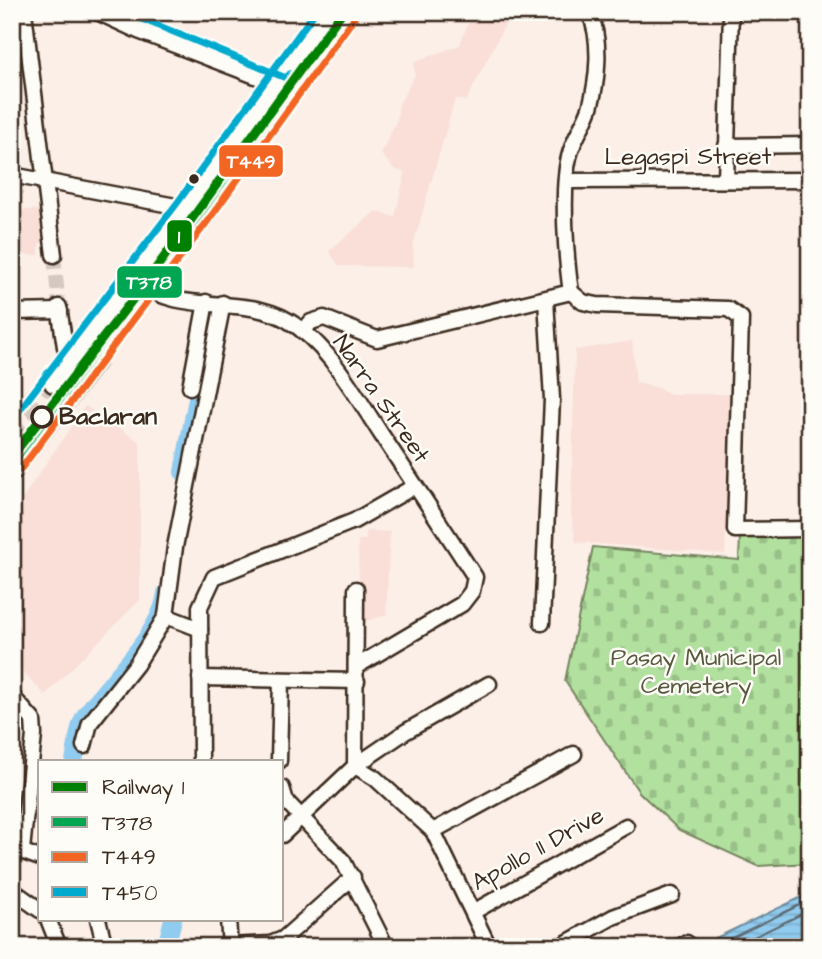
<svg xmlns="http://www.w3.org/2000/svg" width="822" height="959" font-family="'Architects Daughter',sans-serif">
<style>
.built{fill:#f9dfd7}
.cemetery{fill:url(#cemetery-stones);stroke:#76855e;stroke-width:2}
.water{fill:url(#water-rules);stroke:#6e8b9c;stroke-width:2}
.lines{fill:none;stroke-linecap:round;stroke-linejoin:round}
.shore{stroke:#5d6b72;stroke-width:2}
.river{stroke:#90ccf0;stroke-width:18}
.minor-tunnel{stroke:#d5c8c0;stroke-width:14;stroke-dasharray:14 7;stroke-linecap:butt}
.major-tunnel{stroke:#d5c8c0;stroke-width:18;stroke-dasharray:18 9;stroke-linecap:butt}
.minor-casing{stroke:#3b2a1e;stroke-width:19}
.major-casing{stroke:#3b2a1e;stroke-width:23}
.minor{stroke:#fdfcf7;stroke-width:14}
.major{stroke:#fdfcf7;stroke-width:18}
.tram{stroke:#3b2a1e;stroke-width:2}
.bus-1-casing{stroke:#fdfcf7;stroke-width:12}
.bus-2-casing{stroke:#fdfcf7;stroke-width:12}
.bus-3-casing{stroke:#fdfcf7;stroke-width:12}
.bus-1{stroke:#00a651;stroke-width:7}
.bus-2{stroke:#f26522;stroke-width:7}
.bus-3{stroke:#00a9ce;stroke-width:7}
.rail-1-casing{stroke:#fdfcf7;stroke-width:14}
.rail-1{stroke:#008000;stroke-width:9}
.bus-dot{fill:#3b2a1e;stroke:#fdfcf7;stroke-width:2.5}
.stop-dot{fill:#fdfcf7;stroke:#3b2a1e;stroke-width:3.5}
.labels{text-anchor:middle;dominant-baseline:central;stroke-width:5;stroke-linejoin:round;paint-order:stroke}
.street-label{font-size:24px;fill:#3b2a1e;stroke:#fdfcf7}
.stop-label{font-size:24px;font-weight:bold;fill:#3b2a1e;stroke:#fdfcf7;text-anchor:start}
.park-label{font-size:24px;fill:#58583e;stroke:#fdfcf7}
.line-badge{stroke:#fdfcf7;stroke-width:2.5}
.badge-label{font-size:19px;text-anchor:middle;font-weight:bold;fill:#fff}
</style>
<defs>
<pattern id="cemetery-stones" width="16" height="16" patternUnits="userSpaceOnUse" patternTransform="scale(1.75)"><rect width="16" height="16" fill="#b1e09f"/><path d="M2 7V4a2 2 0 0 1 4 0v3zM10 15v-3a2 2 0 0 1 4 0v3z" fill="#99c088"/></pattern>
<pattern id="water-rules" width="6" height="5" patternUnits="userSpaceOnUse" patternTransform="scale(1.75)"><rect width="6" height="5" fill="#90ccf0"/><path d="M0 2.5h6" fill="none" stroke="#7dafcd"/></pattern>
</defs>
<rect width="100%" height="100%" fill="#fbefe8"/>
<filter id="ink" filterUnits="userSpaceOnUse"><feTurbulence type="fractalNoise" baseFrequency=".0143" numOctaves="2"/><feDisplacementMap in="SourceGraphic" scale="14" xChannelSelector="R" yChannelSelector="G"/><feConvolveMatrix kernelMatrix="1 2 1 2 8 2 1 2 1" color-interpolation-filters="sRGB"/></filter>
<g filter="url(#ink)">
<!-- built -->
<g class="built">
<path d="M472 12 511 13 466 101 455 99 413 245 414 267 339 266 329 251 376 211 395 217 405 173 393 168 381 154 397 119 399 104 415 75 414 62 460 45Z"/>
<path d="M12 210H45L46 243H39V255H12Z"/>
<path d="M632 341 636 383 656 387 669 394H731L725 554 576 542 571 514 575 350Z"/>
<path d="M85 406 140 442V600L45 695 12 660V514Z"/>
<path d="M366 531 390 532 386 615 360 623 358 540H366Z"/>
</g>
<!-- cemetery -->
<path class="cemetery" d="M810 535V863L758 866 679 830 639 792 565 681 593 547 739 560 740 536Z"/>
<!-- water -->
<path class="water" d="M810 893V940L796 947H697Z"/>
<g class="lines">
<!-- shore -->
<g class="shore">
<path d="M713 947 810 900"/>
<path d="M733 947 810 910"/>
</g>
<!-- river -->
<g class="river">
<path d="M183 472 215 305"/>
<path d="M74 761C77 748 78 725 86 714 109 682 161 634 166 593"/>
<path d="M166 947 173 919"/>
</g>
<!-- minor-tunnel -->
<path class="minor-tunnel" d="M54 255 59 307"/>
<!-- major-tunnel -->
<g class="major-tunnel">
<path d="M12 438 54 383"/>
<path d="M12 464 88 365"/>
</g>
<defs>
<g id="minor">
<path d="M24 12 54 255"/>
<path d="M97 12 138 31 284 87"/>
<path d="M589 12C602 39 598 79 590 108 584 125 573 140 569 157 561 190 566 259 571 292L583 302 597 305 728 309 741 318 735 530 810 529"/>
<path d="M726 146 810 145"/>
<path d="M12 175 186 208"/>
<path d="M726 180 731 12"/>
<path d="M567 181 810 180"/>
<path d="M139 282C179 316 242 294 287 320 328 343 356 396 381 434 413 482 444 529 475 577L472 591 462 604 357 666"/>
<path d="M59 307 65 347 81 360"/>
<path d="M12 312 60 311"/>
<path d="M303 331 311 322 324 318 377 339 571 292"/>
<path d="M190 387 206 302"/>
<path d="M356 589 355 766 375 778 433 831 489 947"/>
<path d="M166 616 200 629"/>
<path d="M542 623 552 399 546 300"/>
<path d="M200 678 357 681"/>
<path d="M12 696 33 720 34 735 22 850"/>
<path d="M84 746 90 723 136 665 166 616 175 547 223 303"/>
<path d="M201 761 200 607 214 577 354 521 415 486"/>
<path d="M279 761 281 680"/>
<path d="M282 788 286 801 343 861 386 947"/>
<path d="M433 831 574 754"/>
<path d="M282 835 355 766 405 732 489 684"/>
<path d="M12 848 40 858"/>
<path d="M12 890 40 910"/>
<path d="M473 912 626 826"/>
<path d="M48 919 59 947"/>
<path d="M98 919 105 947"/>
<path d="M228 919 230 947"/>
<path d="M230 946 270 944 283 939 353 877"/>
<path d="M559 947 613 917 672 895"/>
<path d="M678 947 687 943"/>
</g>
<g id="major">
<path d="M88 365 345 12"/>
<path d="M54 383 328 12"/>
</g>
</defs>
<!-- minor casing -->
<use href="#minor" class="minor-casing"/>
<!-- major casing -->
<use href="#major" class="major-casing"/>
<!-- minor -->
<use href="#minor" class="minor"/>
<!-- major -->
<use href="#major" class="major"/>
<!-- tram -->
<path class="tram" d="M12 488 105 366 136 294"/>
<defs>
<path id="bus-1" d="M12 464 199 216 345 12"/>
<path id="bus-2" d="M20 470 207 222 354 18"/>
<g id="bus-3">
<path d="M125 12 286 78 290 74"/>
<path d="M12 420 178 202 315 12"/>
</g>
</defs>
<!-- bus-1 casing -->
<use href="#bus-1" class="bus-1-casing"/>
<!-- bus-2 casing -->
<use href="#bus-2" class="bus-2-casing"/>
<!-- bus-3 casing -->
<use href="#bus-3" class="bus-3-casing"/>
<!-- bus-1 -->
<use href="#bus-1" class="bus-1"/>
<!-- bus-2 -->
<use href="#bus-2" class="bus-2"/>
<!-- bus-3 -->
<use href="#bus-3" class="bus-3"/>
<defs>
<path id="rail-1" d="M12 456 146 282 342 12"/>
</defs>
<!-- rail-1 casing -->
<use href="#rail-1" class="rail-1-casing"/>
<!-- rail-1 -->
<use href="#rail-1" class="rail-1"/>
</g>
</g>
<!-- markers -->
<circle class="bus-dot" cx="194" cy="179" r="6"/>
<circle class="stop-dot" cx="42" cy="417" r="10"/>
<g class="labels">
<!-- street labels -->
<g class="street-label">
<text x="688" y="157">Legaspi Street</text>
<text transform="translate(381 399) rotate(55)">Narra Street</text>
<text transform="translate(538 849) rotate(-29)">Apollo 11 Drive</text>
</g>
<!-- stop labels -->
<g class="stop-label">
<text x="59" y="417">Baclaran</text>
</g>
<!-- park labels -->
<g class="park-label">
<text x="696" y="658">Pasay Municipal<tspan x="696" dy="28">Cemetery</tspan></text>
</g>
</g>
<g class="line-badge">
<rect x="218" y="144" width="66" height="34" rx="7" fill="#f26522"/>
<rect x="166" y="219" width="27" height="34" rx="7" fill="#008000"/>
<rect x="116" y="265" width="67" height="34" rx="7" fill="#00a651"/>
</g>
<g class="badge-label">
<text x="251" y="168">T449</text>
<text x="179" y="243">1</text>
<text x="149" y="289">T378</text>
</g>
<!-- margin -->
<rect width="822" height="959" fill="none" stroke="#fdfcf7" stroke-width="42"/>
<rect x="21" y="21" width="780" height="917" fill="none" stroke="#3b2a1e" stroke-width="2.5" filter="url(#ink)"/>
<!-- legend -->
<rect x="38" y="760" width="245" height="161" fill="#fdfcf7" stroke="#afa8a0" stroke-width="2"/>
<rect x="52" y="782" width="35" height="10" fill="#008000" stroke="#afa8a0" stroke-width="2"/>
<text x="102" y="794" font-size="21" fill="#3b2a1e">Railway 1</text>
<rect x="52" y="817" width="35" height="10" fill="#00a651" stroke="#afa8a0" stroke-width="2"/>
<text x="102" y="830" font-size="21" fill="#3b2a1e">T378</text>
<rect x="52" y="852" width="35" height="10" fill="#f26522" stroke="#afa8a0" stroke-width="2"/>
<text x="102" y="864" font-size="21" fill="#3b2a1e">T449</text>
<rect x="52" y="887" width="35" height="10" fill="#00a9ce" stroke="#afa8a0" stroke-width="2"/>
<text x="102" y="900" font-size="21" fill="#3b2a1e">T450</text>
</svg>
